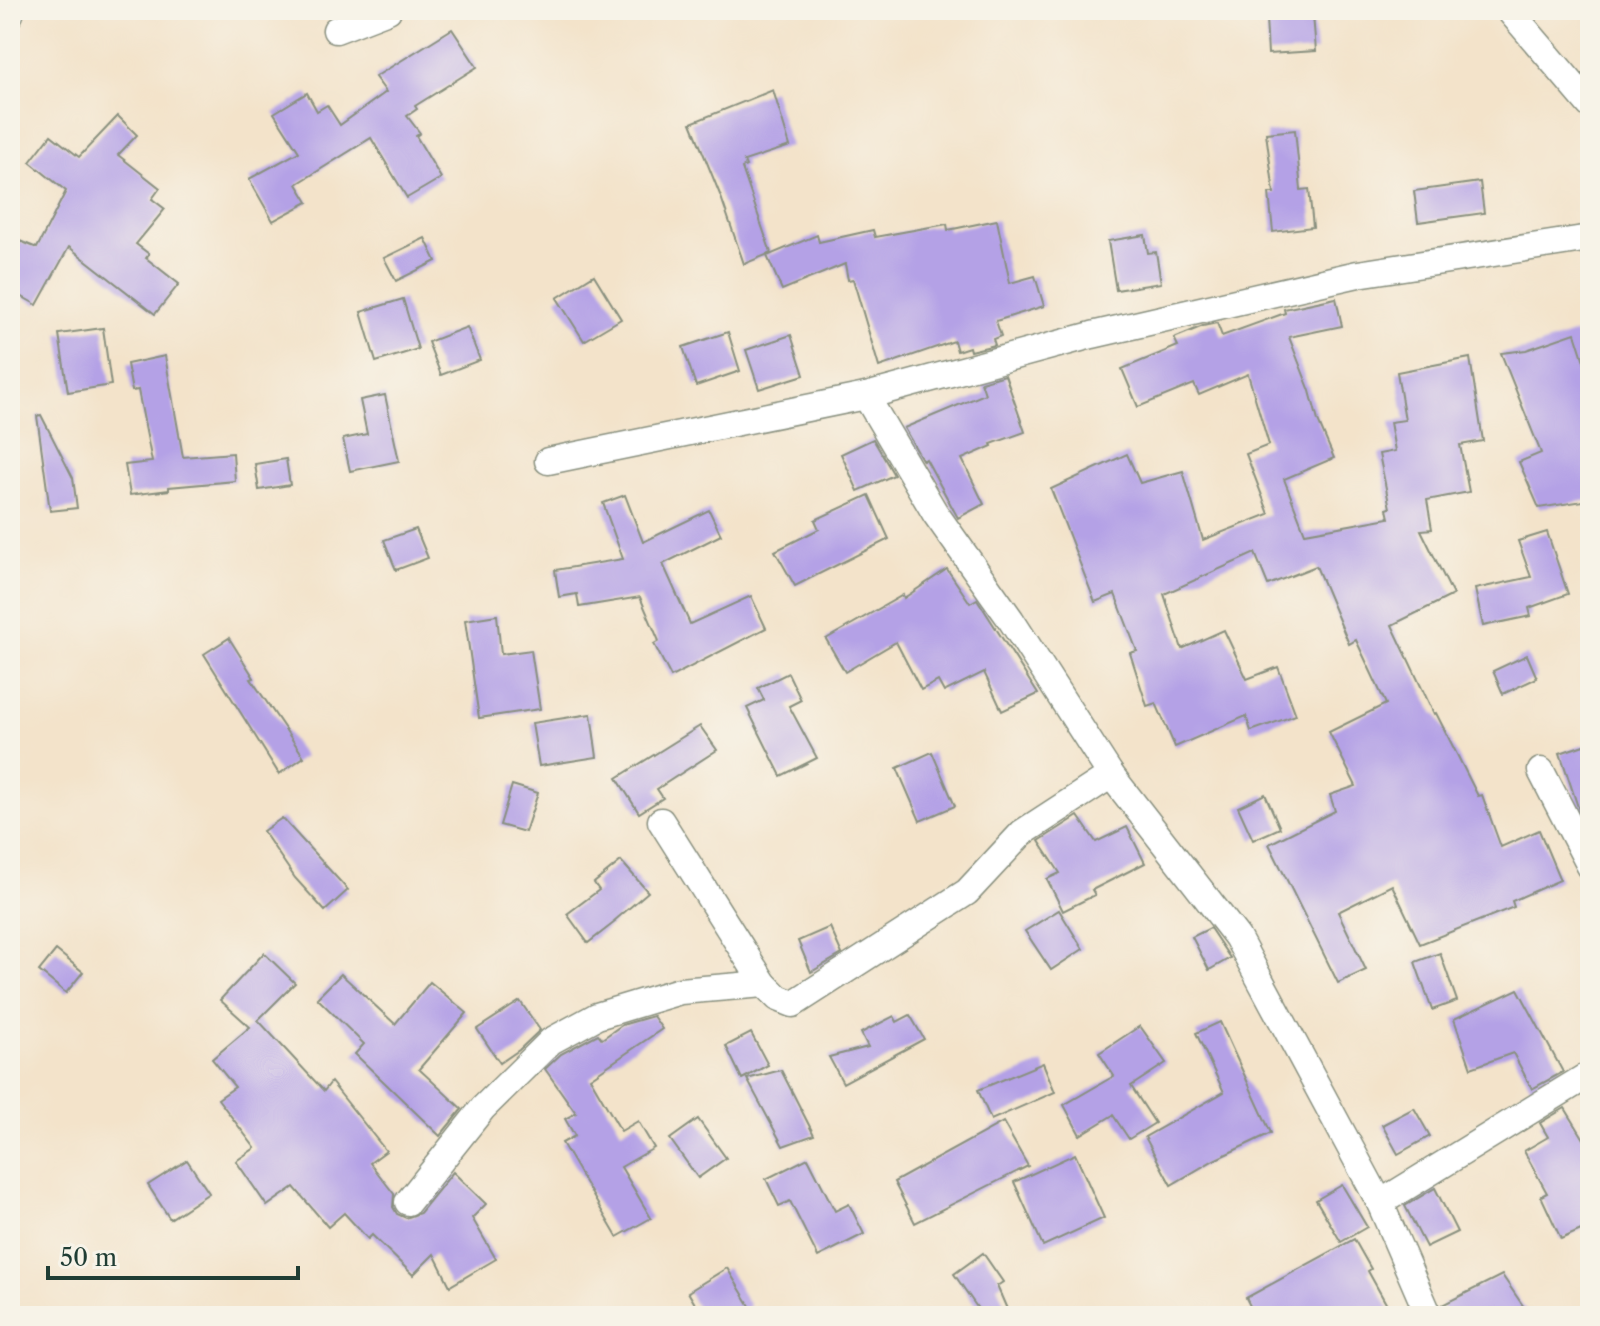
<svg xmlns="http://www.w3.org/2000/svg" width="1600" height="1326" font-family="'Libre Caslon Text',serif">
<style>
.building{fill:#b4a1e6}
.lines{fill:none;stroke-linecap:round;stroke-linejoin:round}
.minor-casing{stroke:#89907f;stroke-width:29}
.minor{stroke:#fff;stroke-width:26}
</style>
<rect width="100%" height="100%" fill="#f7f3e8"/>
<filter id="ink" filterUnits="userSpaceOnUse"><feTurbulence type="fractalNoise" baseFrequency=".0125" numOctaves="2"/><feDisplacementMap in="SourceGraphic" scale="16" xChannelSelector="R" yChannelSelector="G"/><feConvolveMatrix kernelMatrix="1 2 1 2 8 2 1 2 1" color-interpolation-filters="sRGB"/></filter>
<filter id="wash" filterUnits="userSpaceOnUse"><feTurbulence type="fractalNoise" baseFrequency=".006" numOctaves="4" result="noise"/><feDisplacementMap in="SourceGraphic" scale="32" xChannelSelector="R" yChannelSelector="G"/><feGaussianBlur stdDeviation="1.8" result="paint"/><feColorMatrix in="noise" values="0 0 0 0 0 0 0 0 0 0 0 0 0 0 0 0 0 1.4 0 .05"/><feComposite in="paint" operator="in"/></filter>
<g filter="url(#wash)">
<rect width="100%" height="100%" fill="#f3e3ca"/>
<g id="blocks">
<!-- building -->
<g class="building">
<path d="M1313 15 1316 51 1268 54 1266 18Z"/>
<path d="M452 29 477 67 415 106 417 109 407 116 420 133 416 136 441 178 407 198 371 138 297 184 308 202 273 221 249 179 299 152 274 113 307 93 317 111 327 105 340 125 386 92 375 77Z"/>
<path d="M773 90 790 146 744 161 746 166 742 168 771 253 744 264 721 197 691 123Z"/>
<path d="M118 116 137 135 118 155 160 188 152 199 165 209 136 244 149 254 146 258 179 284 155 314 69 247 37 305 10 290V237L37 248 66 191 30 162 51 135 79 157Z"/>
<path d="M1295 130 1301 190 1309 189 1313 227 1273 232 1269 193H1274L1266 133Z"/>
<path d="M1480 182 1484 213 1418 222 1414 191Z"/>
<path d="M997 220 1010 283 1035 276 1044 306 996 321 1001 336 993 339 995 345 970 351 969 347 957 351 954 341 879 367 853 279 848 280 845 264 782 290 767 256 817 235 819 242 873 230 875 237 947 224 948 230Z"/>
<path d="M1145 235 1148 253 1156 252 1161 283 1116 290 1108 241Z"/>
<path d="M425 238 436 261 396 281 384 258Z"/>
<path d="M594 275 621 319 584 341 557 298Z"/>
<path d="M1336 298 1342 326 1289 337 1310 391 1318 421 1334 458 1284 479 1305 533 1389 518 1387 509 1390 508 1379 454 1395 451 1390 422 1405 420 1397 372 1470 358 1483 441 1460 445 1469 492 1427 500 1432 529 1421 530 1453 595 1392 625 1434 714 1436 713 1478 796 1482 795 1501 847 1539 830 1560 880 1512 901 1514 907 1420 944 1392 885 1338 912 1366 970 1338 983 1269 844 1335 811 1330 795 1356 786 1329 732 1386 704 1356 640 1349 644 1316 566 1268 585 1255 553 1164 594 1182 649 1224 630 1247 679 1278 667 1296 715 1251 731 1246 716 1175 747 1156 703 1147 706 1130 653 1137 651 1115 594 1095 602 1051 489 1127 454 1140 483 1183 471 1203 540 1269 514 1246 454 1269 445 1248 374 1199 395 1194 384 1138 407 1122 369 1178 346 1174 338 1203 326 1217 323 1222 336 1285 313 1284 309Z"/>
<path d="M403 299 418 349 376 362 361 312Z"/>
<path d="M467 327 480 360 441 375 428 342Z"/>
<path d="M103 328 111 385 68 392 59 334Z"/>
<path d="M728 332 740 371 696 386 683 347Z"/>
<path d="M1575 333 1590 380V500L1539 508 1519 462 1541 453 1501 353 1526 350Z"/>
<path d="M791 335 804 375 759 389 746 350Z"/>
<path d="M165 356 183 457 233 453 235 481 169 487V490L130 495 125 465 152 462 138 390 132 391 127 364Z"/>
<path d="M1005 375 1025 432 991 444 992 446 962 459 984 504 958 518 926 459 923 461 904 428 985 394 981 382Z"/>
<path d="M385 395 399 461 350 471 343 439 367 434 360 400Z"/>
<path d="M41 415 73 478 77 508 50 511 37 416Z"/>
<path d="M873 439 894 475 858 491 841 454Z"/>
<path d="M286 459 290 485 259 490 255 464Z"/>
<path d="M625 495 643 542 709 510 721 535 663 564 690 624 751 596 766 628 671 677 654 644 659 641 640 597 579 607 577 594 559 597 555 570 623 559 603 503Z"/>
<path d="M869 495 889 539 795 586 775 551 819 529 815 520Z"/>
<path d="M416 529 428 558 396 570 384 540Z"/>
<path d="M1547 532 1568 594 1529 608 1531 616 1483 626 1475 589 1531 577 1518 541Z"/>
<path d="M947 569 970 603 977 599 1038 694 1002 711 984 672 944 692 938 681 921 690 896 642 845 672 826 639 903 595 904 598Z"/>
<path d="M497 615 501 654 531 650 540 709 479 718 465 620Z"/>
<path d="M229 638 254 678 251 679 304 757 279 774 204 654Z"/>
<path d="M1527 655 1537 678 1503 694 1493 671Z"/>
<path d="M788 673 801 700 789 706 817 758 781 776 747 708 764 700 758 688Z"/>
<path d="M591 714 597 757 539 766 532 723Z"/>
<path d="M700 726 717 750 657 789 663 798 639 813 617 778Z"/>
<path d="M1590 743V826L1588 827 1579 810 1560 753Z"/>
<path d="M932 752 955 806 920 821 897 768Z"/>
<path d="M512 785 538 793 525 832 500 825Z"/>
<path d="M1265 794 1280 828 1253 840 1238 807Z"/>
<path d="M1078 816 1096 842 1127 827 1145 863 1092 890 1095 895 1063 911 1047 879 1060 873 1039 841Z"/>
<path d="M282 818 348 890 325 911 295 878 263 831Z"/>
<path d="M621 861 648 892 614 921 615 922 588 943 567 914 599 890 594 883Z"/>
<path d="M1059 910 1083 949 1051 970 1025 931Z"/>
<path d="M830 927 842 954 811 972 798 941Z"/>
<path d="M1210 928 1230 958 1209 970 1192 937Z"/>
<path d="M56 950 83 972 66 993 39 971Z"/>
<path d="M264 953 295 983 258 1020 324 1091 331 1082 386 1151 370 1163 394 1194 393 1207 397 1214 406 1218 420 1213 453 1172 486 1204 472 1218 496 1259 450 1286 434 1254 413 1275 372 1235 368 1239 344 1213 328 1227 294 1187 267 1206 236 1161 255 1148 218 1099 235 1087 212 1059 250 1027 220 1000Z"/>
<path d="M1440 953 1457 1001 1432 1010 1415 962Z"/>
<path d="M341 974 395 1024 430 982 467 1013 419 1069 462 1109 440 1136 355 1054 364 1044 317 998Z"/>
<path d="M1518 989 1563 1072 1532 1089 1513 1053 1471 1068 1454 1019Z"/>
<path d="M520 1001 540 1030 519 1050 500 1063 477 1029Z"/>
<path d="M910 1015 924 1039 843 1083 829 1057 868 1047 861 1033 894 1016 897 1022Z"/>
<path d="M653 1016 662 1029 590 1078 621 1131 638 1121 654 1148 621 1167 651 1218 617 1237 562 1143 575 1136 565 1119 576 1113 545 1069 561 1054 598 1034 602 1039 622 1025Z"/>
<path d="M1220 1022 1271 1133 1214 1160 1171 1185 1145 1137 1224 1092 1196 1033Z"/>
<path d="M1140 1026 1166 1063 1131 1086 1155 1123 1129 1139 1113 1115 1080 1135 1064 1105 1114 1076 1099 1053Z"/>
<path d="M751 1033 768 1065 742 1079 726 1046Z"/>
<path d="M1043 1063 1055 1092 991 1120 978 1090Z"/>
<path d="M781 1070 814 1135 783 1146 747 1079Z"/>
<path d="M1414 1108 1430 1136 1398 1154 1382 1125Z"/>
<path d="M1565 1108 1590 1149V1226L1561 1239 1541 1196 1547 1193 1524 1151 1548 1137 1540 1123Z"/>
<path d="M698 1119 726 1158 698 1178 670 1139Z"/>
<path d="M1003 1122 1028 1166 915 1223 894 1182Z"/>
<path d="M1075 1154 1104 1218 1043 1246 1014 1182Z"/>
<path d="M808 1158 835 1211 849 1204 864 1234 818 1257 790 1201 779 1206 766 1179Z"/>
<path d="M187 1160 209 1193 170 1219 148 1185Z"/>
<path d="M1342 1185 1367 1227 1341 1242 1316 1200Z"/>
<path d="M1435 1188 1457 1232 1426 1247 1405 1206Z"/>
<path d="M1354 1239 1371 1269 1368 1271 1393 1316H1255L1246 1298Z"/>
<path d="M983 1253 1003 1282 997 1286 1010 1316H983L954 1274Z"/>
<path d="M727 1268 750 1306 734 1316H702L688 1292Z"/>
<path d="M1502 1275 1530 1316H1445L1442 1305Z"/>
</g>
</g>
</g>
<g filter="url(#ink)">
<use href="#blocks" fill-opacity="0" stroke="#89907f" stroke-width="2"/>
<g class="lines">
<defs>
<g id="minor">
<path d="M1509 10 1590 105"/>
<path d="M10 14 11 10"/>
<path d="M336 30 388 10"/>
<path d="M866 396 935 513 1011 620 1111 775 1237 937 1380 1203 1429 1316"/>
<path d="M548 461 866 396 1092 335 1358 274 1590 238"/>
<path d="M1541 771 1590 866"/>
<path d="M661 821 764 984 778 998 793 1004 967 892 1022 833 1111 775"/>
<path d="M408 1202 483 1108 551 1041 597 1016 680 991 764 984"/>
<path d="M1380 1203 1590 1074"/>
</g>
</defs>
<!-- minor casing -->
<use href="#minor" class="minor-casing"/>
<!-- minor -->
<use href="#minor" class="minor"/>
</g>
</g>
<!-- margin -->
<rect width="1600" height="1326" fill="none" stroke="#f7f3e8" stroke-width="40"/>
<!-- scale -->
<path d="M48 1266v12h250v-12" fill="none" stroke="#1f3d34" stroke-width="4"/>
<text x="60" y="1266" font-size="24" fill="#1f3d34" stroke="#f7f3e8" stroke-width="6" paint-order="stroke">50 m</text>
</svg>
